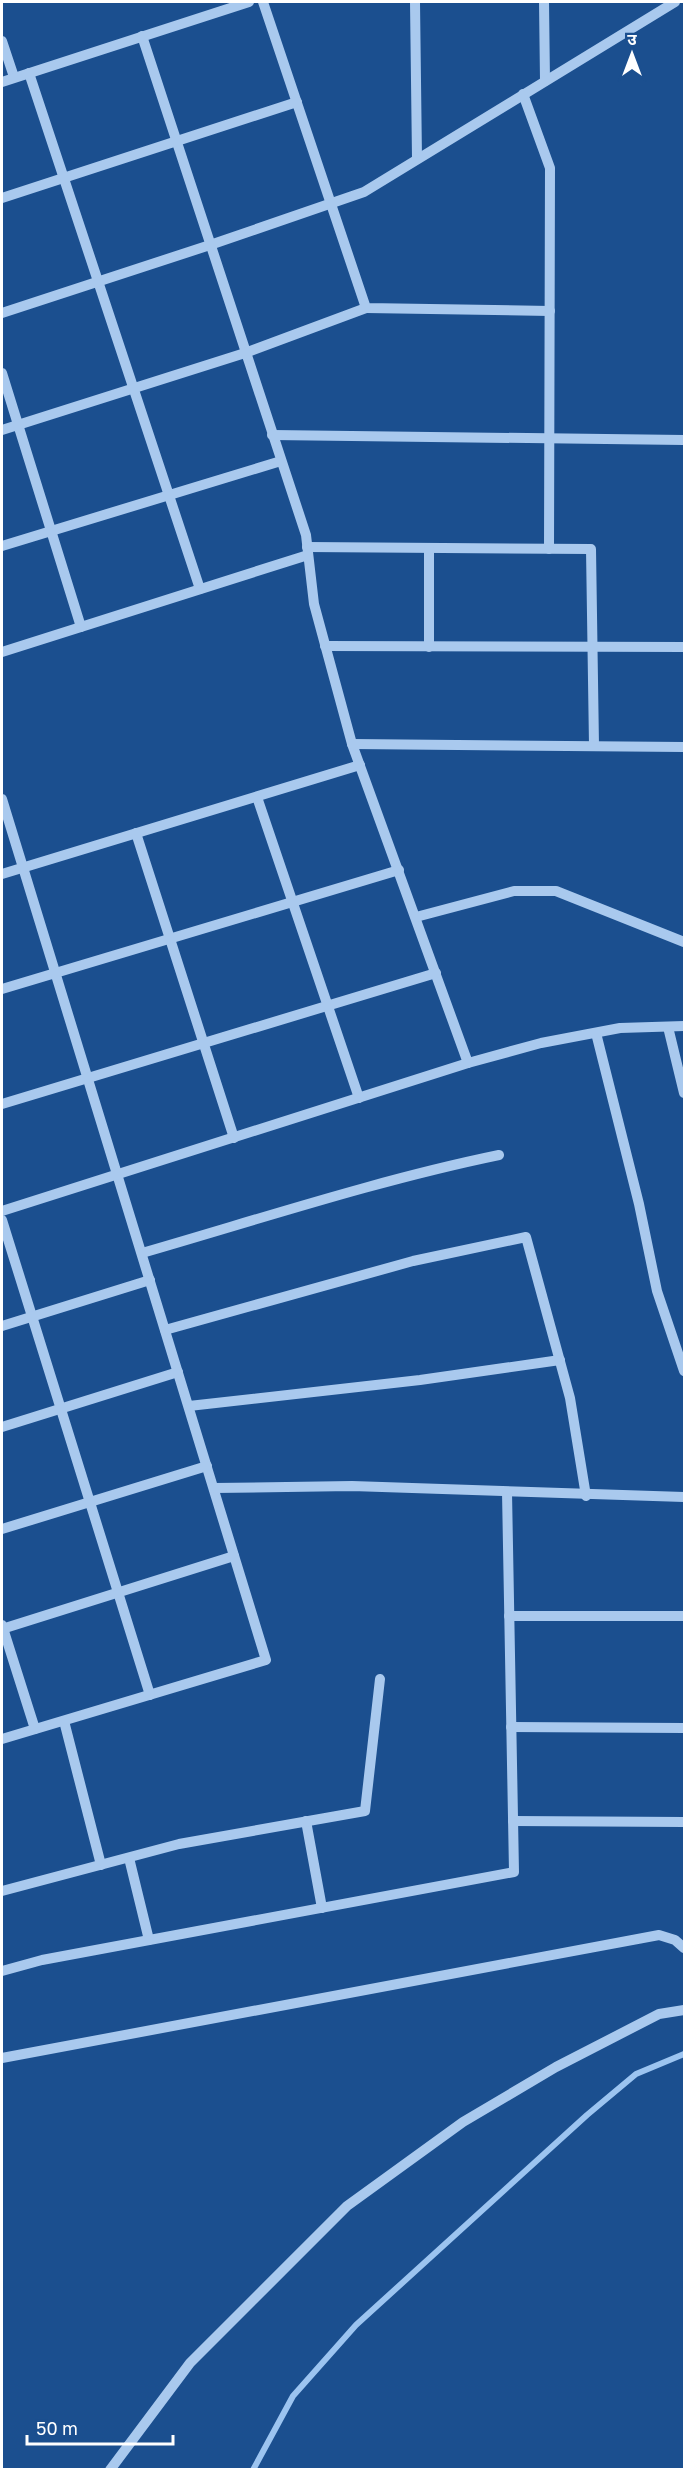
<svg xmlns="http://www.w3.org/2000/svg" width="686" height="2471" font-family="'Golos Text','Noto Sans Devanagari',sans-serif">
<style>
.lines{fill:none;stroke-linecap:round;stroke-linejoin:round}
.stream{stroke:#9cc4f0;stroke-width:6}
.minor{stroke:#a9c9ee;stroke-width:10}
</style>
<rect width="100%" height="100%" fill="#1b4f8f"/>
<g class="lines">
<!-- stream -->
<path class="stream" d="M253 2470 293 2396 356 2325 587 2115 636 2074 684 2054"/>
<!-- minor -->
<g class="minor">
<path d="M263 2 366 308 550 311"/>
<path d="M415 2 417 159"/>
<path d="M544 2 545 81"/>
<path d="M142 36 306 535 314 604 352 744 468 1063"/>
<path d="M2 41 14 77"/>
<path d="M29 73 200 589"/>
<path d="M2 82 249 2"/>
<path d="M523 94 550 168 549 549"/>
<path d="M2 198 297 102"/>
<path d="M2 313 210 245 364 192 675 2"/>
<path d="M2 373 81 627"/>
<path d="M2 430 245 353 366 308"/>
<path d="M272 435 684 440"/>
<path d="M2 546 281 461"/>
<path d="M307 547 591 549 594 746"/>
<path d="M429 548V647"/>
<path d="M325 646 684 647"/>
<path d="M2 652 308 555"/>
<path d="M352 744 684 747"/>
<path d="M257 797 359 1098"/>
<path d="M2 799 266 1660 2 1739"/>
<path d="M136 833 234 1138"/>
<path d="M2 874 360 765"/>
<path d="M416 917 514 891H556L684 942"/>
<path d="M2 989 399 870"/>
<path d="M668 1027 684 1093"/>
<path d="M596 1033 639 1204 657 1291 684 1371"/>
<path d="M2 1104 436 973"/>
<path d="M2 1211 468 1063 541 1043 620 1028 684 1026"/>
<path d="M2 1220 150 1695"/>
<path d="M142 1253C260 1219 378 1180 499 1155"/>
<path d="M2 1326 150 1280"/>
<path d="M165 1330 413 1261 526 1237 570 1398 586 1496"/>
<path d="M189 1406 420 1380 560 1360"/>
<path d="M2 1427 178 1372"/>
<path d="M214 1488 352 1486 684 1497"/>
<path d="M2 1529 207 1466"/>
<path d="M509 1616H684"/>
<path d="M2 1625 35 1729"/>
<path d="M2 1629 234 1556"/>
<path d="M64 1721 101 1865"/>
<path d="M511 1727 684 1728"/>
<path d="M306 1821 322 1908"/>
<path d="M513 1821 684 1822"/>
<path d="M129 1858 149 1940"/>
<path d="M2 1891 179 1844 365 1811 380 1679"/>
<path d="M2 1971 42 1960 514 1872 507 1492"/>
<path d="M2 2058 659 1935 675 1940 684 1948"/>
<path d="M110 2470 190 2363 347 2206 463 2122 556 2067 659 2014 684 2010"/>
</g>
</g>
<!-- border -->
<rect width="686" height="2471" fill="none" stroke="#ffffff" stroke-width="6"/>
<!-- north arrow -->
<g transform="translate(632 54)" stroke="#1b4f8f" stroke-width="4.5" paint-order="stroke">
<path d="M0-4.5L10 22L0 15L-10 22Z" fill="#ffffff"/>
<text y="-9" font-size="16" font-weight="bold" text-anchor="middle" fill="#ffffff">उ</text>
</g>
<!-- scale -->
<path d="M27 2435v9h146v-9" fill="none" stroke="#ffffff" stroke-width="3"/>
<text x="36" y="2435" font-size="18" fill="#ffffff" stroke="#1b4f8f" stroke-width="4.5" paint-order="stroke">50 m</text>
</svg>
